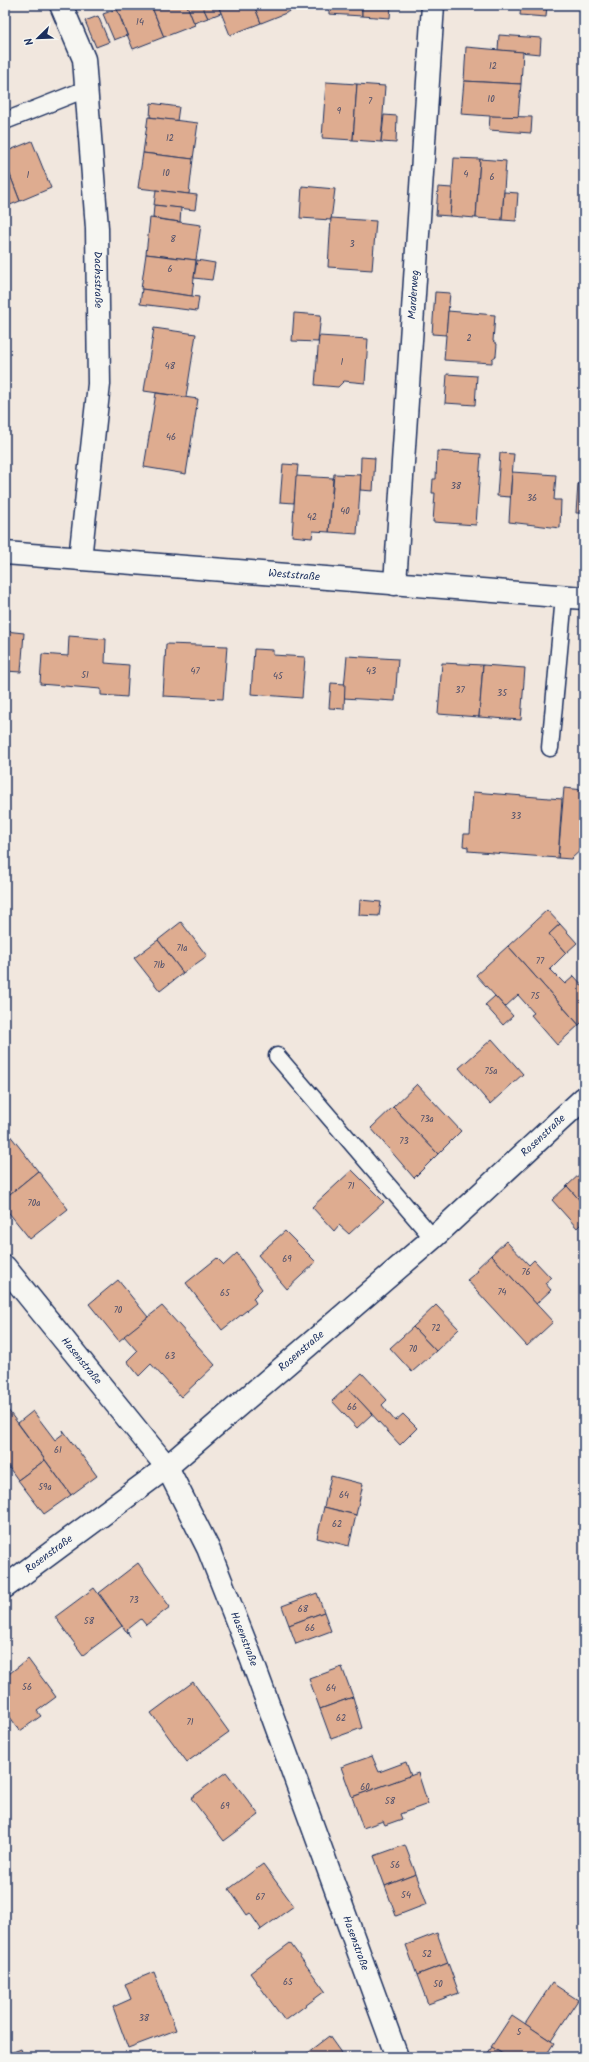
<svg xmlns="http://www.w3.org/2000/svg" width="589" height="2062" font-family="Kalam,sans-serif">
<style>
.building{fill:#deac90;stroke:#1b2f5e}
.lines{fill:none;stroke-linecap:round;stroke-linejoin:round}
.lane-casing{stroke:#1b2f5e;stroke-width:19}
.street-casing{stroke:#1b2f5e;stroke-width:25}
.lane{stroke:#f6f6f2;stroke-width:16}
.street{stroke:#f6f6f2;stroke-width:22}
.labels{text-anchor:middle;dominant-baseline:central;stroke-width:3.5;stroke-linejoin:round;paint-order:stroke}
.number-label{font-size:9px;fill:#4c4e6a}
.street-label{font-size:11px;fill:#1b2f5e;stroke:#f6f6f2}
</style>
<rect width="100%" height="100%" fill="#f1e7de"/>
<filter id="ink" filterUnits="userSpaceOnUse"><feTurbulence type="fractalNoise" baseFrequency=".025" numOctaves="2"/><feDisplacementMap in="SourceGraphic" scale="8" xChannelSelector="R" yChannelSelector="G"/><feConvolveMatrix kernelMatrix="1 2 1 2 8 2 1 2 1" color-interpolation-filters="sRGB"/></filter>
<g filter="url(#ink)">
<!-- building -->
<g class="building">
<path d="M115 5H151L164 37 133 49Z"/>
<path d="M151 5H187L195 25 164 37Z"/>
<path d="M187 5H202L208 18 194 23Z"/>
<path d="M202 5H218L221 13 208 18Z"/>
<path d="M218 5H254L261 23 230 35Z"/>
<path d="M254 5H289L291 11 261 23Z"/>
<path d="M329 5H362V16L329 14Z"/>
<path d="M362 5H391L390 18 362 16Z"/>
<path d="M521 5H547L546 17 520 15Z"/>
<path d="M117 9 127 35 114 40 103 14Z"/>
<path d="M98 16 109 42 96 47 85 21Z"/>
<path d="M499 35 541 38 540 54 498 50Z"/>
<path d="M466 47 523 52 521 84 464 81Z"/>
<path d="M464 81 521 84 518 118 461 114Z"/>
<path d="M326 82 357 84 353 140 322 138Z"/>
<path d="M357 84 385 86 381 142 353 140Z"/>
<path d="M151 103 179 107 177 121 150 117Z"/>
<path d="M384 115 397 116 396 143 381 142Z"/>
<path d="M490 116 532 117 531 133 489 130Z"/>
<path d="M148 117 198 123 193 159 143 153Z"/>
<path d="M32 141 51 188 20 201 5 162V152Z"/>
<path d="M143 153 193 159 189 194 138 188Z"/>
<path d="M454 158 480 159 476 218 450 216Z"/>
<path d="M480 159 506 161 502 220 476 218Z"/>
<path d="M5 162 20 201 5 207Z"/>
<path d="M302 186 335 189 331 220 300 218Z"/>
<path d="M438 187 452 188 450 216 436 215Z"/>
<path d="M156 190 197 195 195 210 154 205Z"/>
<path d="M504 192 518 193 516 221 502 220Z"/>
<path d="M154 205 181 208 180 222 153 218Z"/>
<path d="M150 218 201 225 196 260 146 254Z"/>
<path d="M331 218 376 221 372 270 328 267Z"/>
<path d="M146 254 196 260 192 296 141 289Z"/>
<path d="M197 260 215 263 212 280 194 278Z"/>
<path d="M142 289 199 297 197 311 140 304Z"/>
<path d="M435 292 450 293 446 335 432 334Z"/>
<path d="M448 311 495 315 493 341 497 344 496 356 492 359V363L444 360Z"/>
<path d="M294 313 321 315 318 342 292 341Z"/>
<path d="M154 328 196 334 186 397 144 391Z"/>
<path d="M319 336 368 339 365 383 344 381 338 387 315 385Z"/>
<path d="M447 374 477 376 475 405 445 403Z"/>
<path d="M156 393 198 399 186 474 144 467Z"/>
<path d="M437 451 481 454 476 525 433 522 435 493H432L433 479H436Z"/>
<path d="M500 453 514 454 510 497 497 496Z"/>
<path d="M361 457 375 458 373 491 360 490Z"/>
<path d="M283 464 298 465 294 503 280 502Z"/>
<path d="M512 472 556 475 554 500H561L560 528 509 522Z"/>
<path d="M334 474 361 475 357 534 329 532Z"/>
<path d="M296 476 333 478 329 532 313 531 312 538 292 536Z"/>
<path d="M578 484 584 485V513H576Z"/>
<path d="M5 631 24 633 21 672 5 671Z"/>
<path d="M69 636 106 639 105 663 129 665 127 697 101 695V689L40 684 42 654 68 656Z"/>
<path d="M166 644 227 646 223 699 163 696Z"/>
<path d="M254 649 273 650V655L305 657 302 698 251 694Z"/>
<path d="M347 656 398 659 395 701 343 698Z"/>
<path d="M442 663 483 665 479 717 438 714Z"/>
<path d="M483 665 525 668 521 720 479 717Z"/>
<path d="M331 683 345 684 344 709 329 708Z"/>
<path d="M584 688V730H581Z"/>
<path d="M564 788 584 790V847L571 859 558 858Z"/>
<path d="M473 792 562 799 558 858 468 851V847L463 846 464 834H470Z"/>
<path d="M360 900 381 902 379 916 359 915Z"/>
<path d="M547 910 560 924 549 934 566 953 550 969 565 984 574 976 584 987V1020L579 1025 508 946Z"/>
<path d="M181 922 207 956 183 973 158 940Z"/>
<path d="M560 924 577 943 566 953 549 934Z"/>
<path d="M158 940 183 973 160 991 134 958Z"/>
<path d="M508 946 579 1025 557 1045 531 1015 534 1013 518 995 505 1007 476 975Z"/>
<path d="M495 996 513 1016 503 1025 485 1005Z"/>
<path d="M492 1039 523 1074 490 1104 459 1068Z"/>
<path d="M417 1084 461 1131 438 1154 393 1107Z"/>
<path d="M393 1107 438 1154 414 1178 371 1128Z"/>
<path d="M9 1134 38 1171 5 1198V1137Z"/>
<path d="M352 1170 384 1202 349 1234 339 1225 334 1231 312 1207Z"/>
<path d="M38 1171 68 1209 30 1239 5 1208V1198Z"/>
<path d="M582 1172 584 1175V1205L567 1186Z"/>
<path d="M567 1186 584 1205V1221L577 1228 552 1200Z"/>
<path d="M285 1231 316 1262 287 1289 258 1255Z"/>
<path d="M506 1241 529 1265 534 1260 551 1278 545 1283 551 1290 536 1304 491 1255Z"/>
<path d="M237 1253 262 1289 253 1298 256 1303 222 1330 186 1283 217 1258 224 1265Z"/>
<path d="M491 1255 553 1322 527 1346 467 1280 478 1271 476 1269Z"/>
<path d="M118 1280 148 1317 119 1341 89 1304Z"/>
<path d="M436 1305 459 1329 436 1351 413 1327Z"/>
<path d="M162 1306 215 1365 181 1397 151 1364 139 1376 127 1361 137 1351 124 1336Z"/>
<path d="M413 1327 436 1351 412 1372 390 1348Z"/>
<path d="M362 1373 387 1400 382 1405 395 1421 403 1414 417 1428 400 1445 347 1387Z"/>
<path d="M347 1387 372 1414 357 1428 332 1401Z"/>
<path d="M5 1406 45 1460 18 1480 5 1462Z"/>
<path d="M33 1411 55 1440 64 1433 63 1430 97 1476 71 1495 18 1423Z"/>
<path d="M45 1460 71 1495 44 1514 18 1480Z"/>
<path d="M331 1476 363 1484 356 1515 324 1507Z"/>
<path d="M324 1507 356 1515 349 1546 317 1538Z"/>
<path d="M138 1563 170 1607 146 1625 141 1619 127 1630 130 1637 99 1593Z"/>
<path d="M94 1588 122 1626 83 1655 55 1617Z"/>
<path d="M317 1593 324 1612 289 1625 282 1606Z"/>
<path d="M324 1612 331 1631 296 1644 289 1625Z"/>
<path d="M28 1659 56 1697 37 1711 41 1716 20 1731 5 1710V1677Z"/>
<path d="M342 1667 353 1697 320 1709 309 1679Z"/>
<path d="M193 1682 229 1732 187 1762 151 1713Z"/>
<path d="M353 1697 362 1728 331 1739 320 1709Z"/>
<path d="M372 1756 379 1772 406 1762 411 1776 352 1797 341 1767Z"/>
<path d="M226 1772 259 1815 224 1841 191 1798Z"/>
<path d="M418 1773 428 1804 400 1814 402 1819 385 1825 383 1821 363 1828 352 1797Z"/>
<path d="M405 1845 416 1874 385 1886 374 1856Z"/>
<path d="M263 1864 294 1906 259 1931 261 1929 250 1913 247 1915 229 1889Z"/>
<path d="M416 1874 427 1904 396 1916 385 1886Z"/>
<path d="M437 1933 448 1963 417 1975 406 1945Z"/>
<path d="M290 1943 325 1991 285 2021 250 1973Z"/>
<path d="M448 1963 459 1993 428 2004 417 1975Z"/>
<path d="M154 1972 176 2030 128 2048 113 2007 131 1999 125 1984Z"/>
<path d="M552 1983 578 2000 551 2041 525 2024Z"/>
<path d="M512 2015 554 2043 545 2057H507L491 2047Z"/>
<path d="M329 2036 344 2057H302L312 2049Z"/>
<path d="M492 2047 507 2057H485Z"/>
<path d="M21 2049 24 2057H9L8 2054Z"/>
</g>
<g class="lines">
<defs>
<g id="lane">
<path d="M5 121 86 89"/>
<path d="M550 748 564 597"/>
<path d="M277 1056 433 1238"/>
</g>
<g id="street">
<path id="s1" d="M61 5 84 59 97 228 99 384 80 559"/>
<path id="s2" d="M5 553 584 598"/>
<path id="s3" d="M395 584 433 5"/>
<path id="s4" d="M5 1267 167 1467 208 1548 249 1652 397 2057"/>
<path id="s5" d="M5 1587 167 1467 433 1238 584 1098"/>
</g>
</defs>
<!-- lane casing -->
<use href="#lane" class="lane-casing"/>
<!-- street casing -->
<use href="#street" class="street-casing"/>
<!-- lane -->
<use href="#lane" class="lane"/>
<!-- street -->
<use href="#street" class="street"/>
</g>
</g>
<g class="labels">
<!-- number labels -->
<g class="number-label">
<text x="140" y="22">14</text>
<text x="493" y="66">12</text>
<text x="491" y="99">10</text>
<text x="370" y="101">7</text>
<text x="339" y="111">9</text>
<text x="170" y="138">12</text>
<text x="166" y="173">10</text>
<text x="466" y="174">4</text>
<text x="28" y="175">1</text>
<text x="492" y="177">6</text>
<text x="173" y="239">8</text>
<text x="352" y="244">3</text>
<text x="170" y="269">6</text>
<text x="469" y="338">2</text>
<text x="342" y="362">1</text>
<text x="170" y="366">48</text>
<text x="171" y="437">46</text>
<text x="456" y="486">38</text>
<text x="532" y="498">36</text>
<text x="345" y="511">40</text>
<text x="312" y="517">42</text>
<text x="195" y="671">47</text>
<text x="371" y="671">43</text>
<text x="85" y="675">51</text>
<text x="278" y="676">45</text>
<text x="460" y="690">37</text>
<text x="502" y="693">35</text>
<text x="516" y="816">33</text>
<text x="182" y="948">71a</text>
<text x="540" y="961">77</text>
<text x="159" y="965">71b</text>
<text x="535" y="996">75</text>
<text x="491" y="1071">75a</text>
<text x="427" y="1119">73a</text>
<text x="404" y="1141">73</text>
<text x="351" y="1186">71</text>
<text x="34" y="1203">70a</text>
<text x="287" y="1259">69</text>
<text x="526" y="1272">76</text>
<text x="502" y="1292">74</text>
<text x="225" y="1293">65</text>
<text x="118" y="1310">70</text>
<text x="436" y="1328">72</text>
<text x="413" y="1349">70</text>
<text x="170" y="1356">63</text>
<text x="352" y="1407">66</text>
<text x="58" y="1450">61</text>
<text x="45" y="1487">59a</text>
<text x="344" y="1495">64</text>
<text x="337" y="1524">62</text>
<text x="134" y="1600">73</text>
<text x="303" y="1609">68</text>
<text x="89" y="1621">58</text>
<text x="310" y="1628">66</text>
<text x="27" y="1687">56</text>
<text x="331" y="1688">64</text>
<text x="341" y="1718">62</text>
<text x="190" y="1722">71</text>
<text x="365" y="1787">60</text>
<text x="390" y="1801">58</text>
<text x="225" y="1806">69</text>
<text x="395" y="1865">56</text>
<text x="406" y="1895">54</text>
<text x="260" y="1897">67</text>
<text x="427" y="1954">52</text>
<text x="288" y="1982">65</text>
<text x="438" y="1984">50</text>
<text x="144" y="2018">38</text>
<text x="519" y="2032">5</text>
</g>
<!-- street labels -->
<g class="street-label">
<text stroke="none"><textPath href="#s1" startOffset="280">Dachsstraße</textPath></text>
<text stroke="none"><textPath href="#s3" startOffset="290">Marderweg</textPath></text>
<text stroke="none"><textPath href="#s2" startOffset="290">Weststraße</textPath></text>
<text stroke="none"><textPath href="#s5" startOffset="703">Rosenstraße</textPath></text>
<text stroke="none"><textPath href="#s5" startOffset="379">Rosenstraße</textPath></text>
<text stroke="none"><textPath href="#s4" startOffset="121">Hasenstraße</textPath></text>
<text stroke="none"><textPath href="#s5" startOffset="55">Rosenstraße</textPath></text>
<text stroke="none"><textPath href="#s4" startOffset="446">Hasenstraße</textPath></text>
<text stroke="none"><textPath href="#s4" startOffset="770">Hasenstraße</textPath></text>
</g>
</g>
<!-- margin -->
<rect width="589" height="2062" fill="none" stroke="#f6f6f2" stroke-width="20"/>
<rect x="10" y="10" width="569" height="2042" fill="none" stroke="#1b2f5e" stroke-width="1.5" filter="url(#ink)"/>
<!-- north arrow -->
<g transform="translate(38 38) rotate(247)" stroke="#f6f6f2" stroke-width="3" paint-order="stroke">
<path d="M0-3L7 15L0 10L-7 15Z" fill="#1b2f5e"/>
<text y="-6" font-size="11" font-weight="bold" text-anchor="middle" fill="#1b2f5e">N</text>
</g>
</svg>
